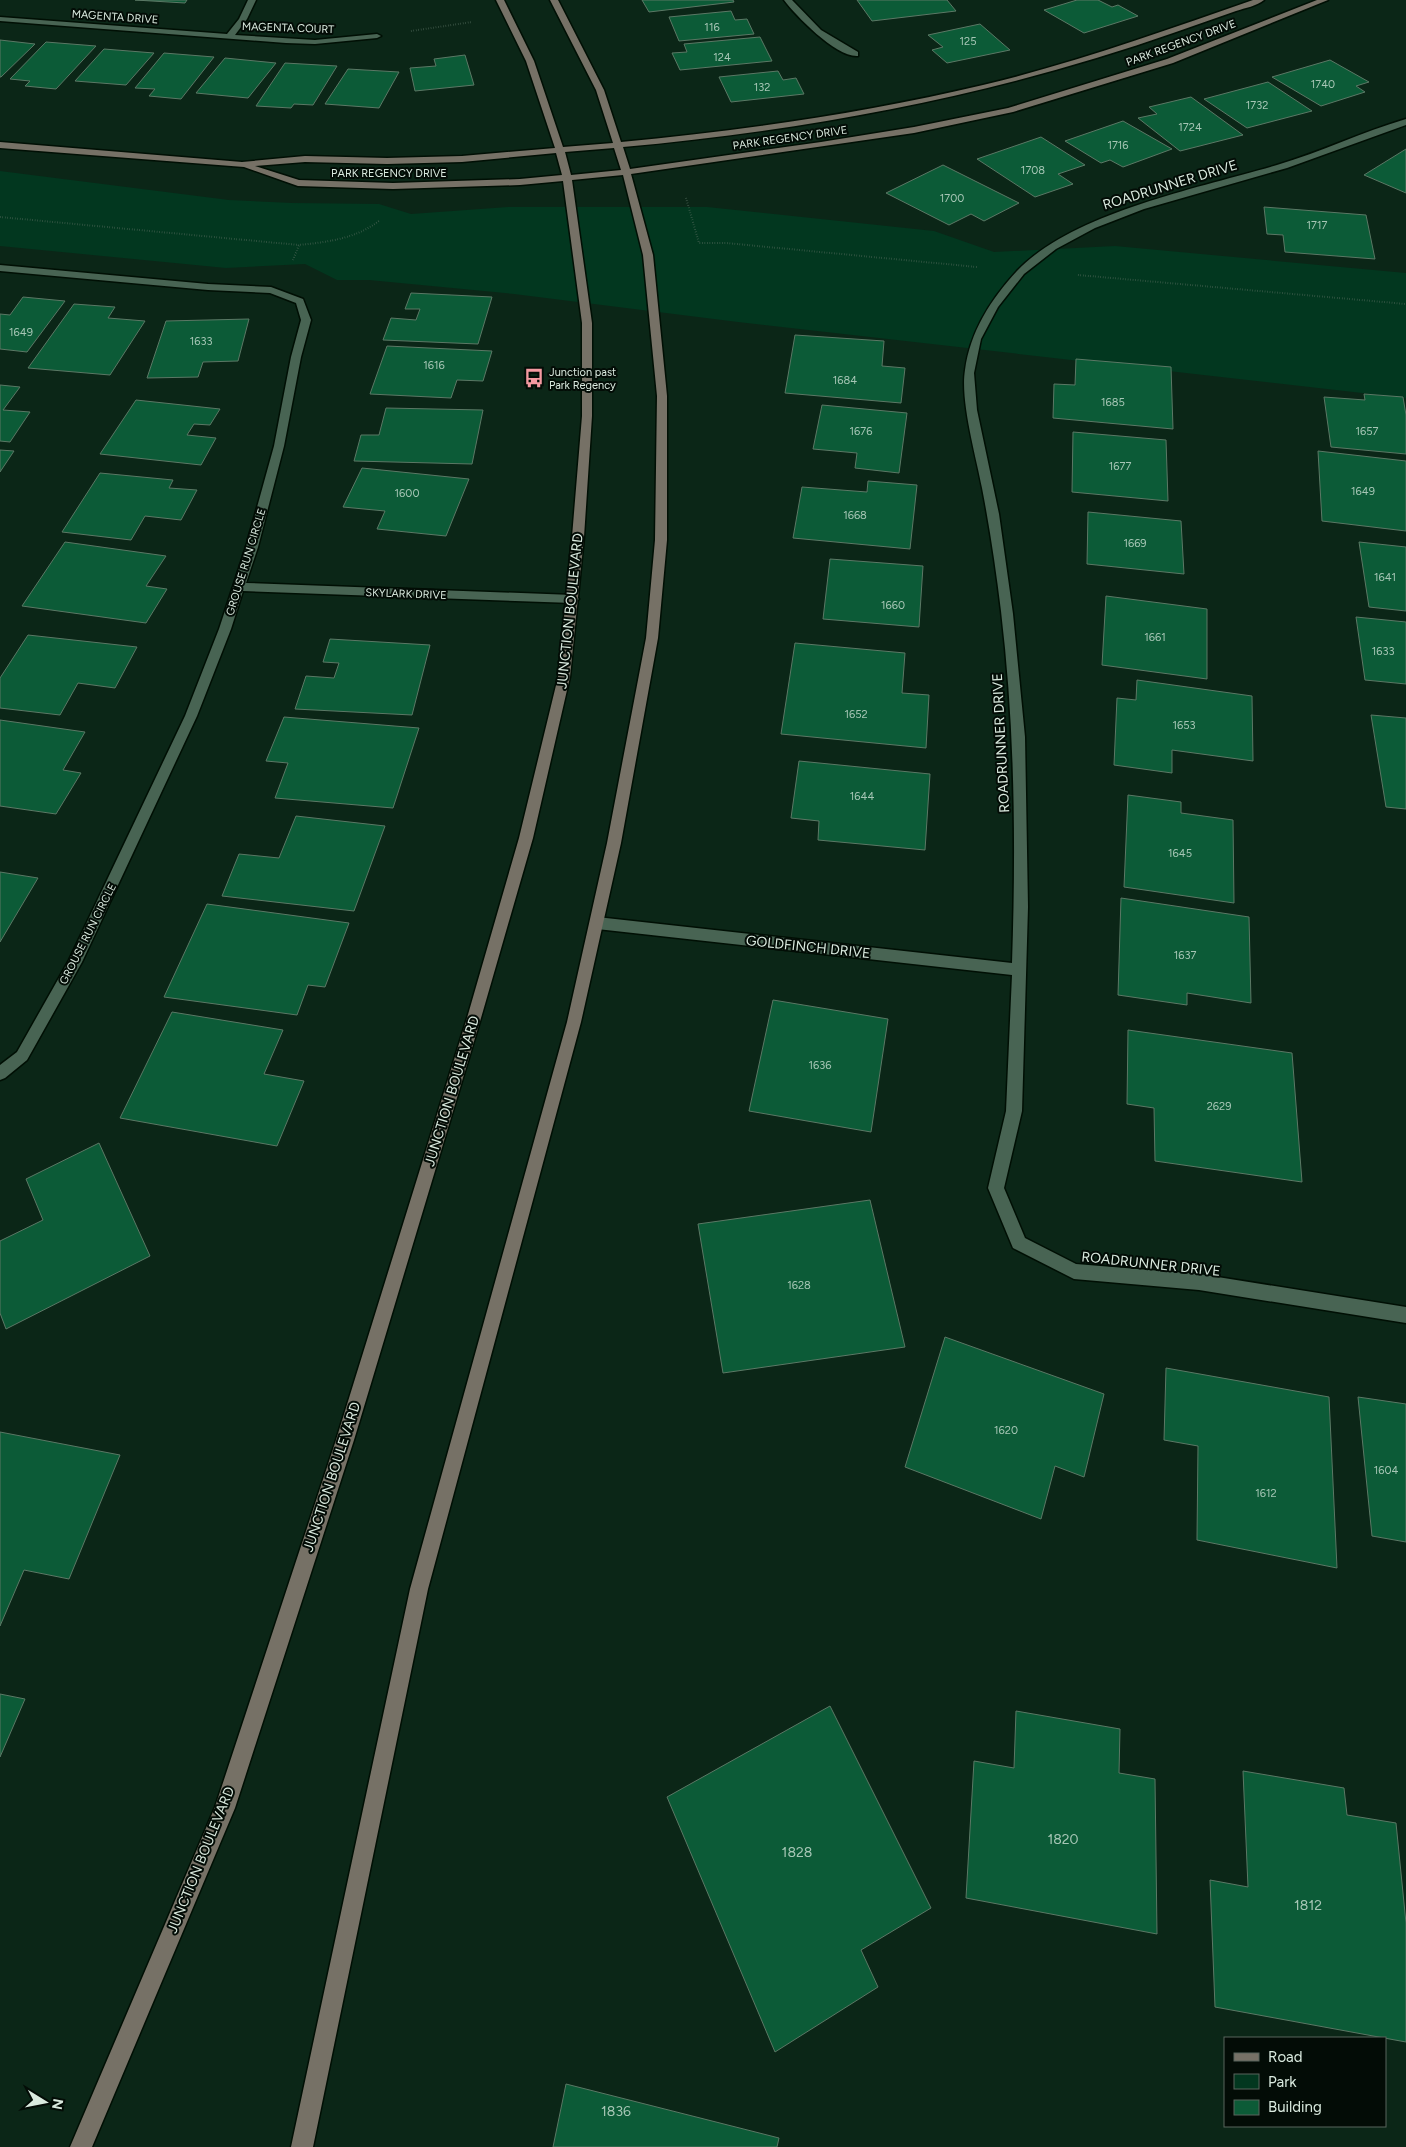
<svg xmlns="http://www.w3.org/2000/svg" width="1406" height="2147" font-family="Figtree,sans-serif">
<style>
.green{fill:#02371f}
.building{fill:#0c5b37;stroke:#5b7865}
.lines{fill:none;stroke-linecap:round;stroke-linejoin:round}
.street-casing{stroke:#000f04;stroke-width:3}
.secondary-casing{stroke:#000f04;stroke-width:3}
.path{stroke:#51685a;stroke-width:2;stroke-dasharray:0.5 2;stroke-linecap:butt}
.street{fill:#486453;fill-rule:evenodd}
.secondary{fill:#767166;fill-rule:evenodd}
.labels{text-anchor:middle;dominant-baseline:central;stroke-width:4;stroke-linejoin:round;paint-order:stroke}
.far-street-label{font-size:11px;fill:#daeadf;stroke:#030c06}
.number-label{font-size:11px;fill:#a6c6b5}
.far-poi-label{font-size:11px;fill:#daeadf;stroke:#030c06;text-anchor:start}
.street-label{font-size:14px;fill:#daeadf;stroke:#030c06}
.near-number-label{font-size:14px;fill:#a6c6b5}
</style>
<rect width="100%" height="100%" fill="#0b2617"/>
<!-- green -->
<path class="green" d="M0 171 229 200 292 203 379 204 411 214 508 207H707L934 231 994 252 1115 246 1406 273V398L738 322 514 294 369 280H337L305 264 226 268 0 246Z"/>
<!-- building -->
<g class="building">
<path d="M135 0H187L185 3Z"/>
<path d="M642 0H733L734 2 649 12Z"/>
<path d="M857 0H947L956 11 872 21Z"/>
<path d="M1077 0H1098L1112 7 1118 5 1138 16 1084 33 1044 10Z"/>
<path d="M731 11 735 20 747 19 754 34 679 41 669 17Z"/>
<path d="M980 24 1010 50 947 63 932 50 943 47 928 35Z"/>
<path d="M760 37 772 61 680 70 672 53 687 52 684 44Z"/>
<path d="M0 40 35 44 1 77H0Z"/>
<path d="M46 42 96 46 56 89 25 86 30 81 10 79Z"/>
<path d="M104 49 154 53 126 85 75 81Z"/>
<path d="M164 53 214 57 181 99 149 96 155 89 135 88Z"/>
<path d="M465 55 474 85 415 91 410 68 436 66 434 59Z"/>
<path d="M225 58 276 63 248 98 196 93Z"/>
<path d="M1330 60 1369 82 1356 86 1365 92 1321 106 1272 77Z"/>
<path d="M285 63 337 66 313 105 294 104 291 108 256 106Z"/>
<path d="M348 69 399 72 379 108 325 104Z"/>
<path d="M778 71 783 80 796 78 804 94 731 102 719 77Z"/>
<path d="M1268 82 1312 111 1247 128 1204 99Z"/>
<path d="M1191 97 1243 135 1180 151 1138 118 1157 114 1149 107Z"/>
<path d="M1123 121 1172 149 1123 167 1110 160 1101 163 1065 141Z"/>
<path d="M1041 137 1085 165 1058 174 1073 184 1035 197 977 159Z"/>
<path d="M1406 149V193L1364 175Z"/>
<path d="M943 165 1019 203 984 221 971 214 949 225 886 193Z"/>
<path d="M1264 207 1366 215 1375 259 1285 252 1283 235 1267 234Z"/>
<path d="M411 293 492 297 478 344 383 340 391 318 416 320 420 309H405Z"/>
<path d="M23 297 65 301 27 352 0 349V314L10 315Z"/>
<path d="M74 304 115 307 108 318 145 321 110 375 28 368Z"/>
<path d="M249 319 238 361 203 362 198 377 147 378 166 321Z"/>
<path d="M795 335 884 341 882 366 905 368 901 403 785 393Z"/>
<path d="M387 346 492 351 483 381 457 380 451 398 370 394Z"/>
<path d="M1076 359 1171 367 1173 429 1053 418 1054 384 1075 385Z"/>
<path d="M0 385 20 387 3 410 30 412 10 442 0 441Z"/>
<path d="M1364 394 1403 397 1406 415V454L1331 447 1324 397 1365 400Z"/>
<path d="M136 400 220 409 210 425 194 424 187 435 216 438 201 465 100 454Z"/>
<path d="M822 405 907 413 899 473 855 468 857 453 813 449Z"/>
<path d="M386 408 483 410 472 464 354 461 361 435H379Z"/>
<path d="M1073 432 1166 440 1168 501 1072 492Z"/>
<path d="M0 450 14 451 0 472Z"/>
<path d="M1318 451 1406 461V531L1322 521Z"/>
<path d="M362 468 469 479 446 536 377 529 385 511 343 507Z"/>
<path d="M100 473 173 480 169 488 197 490 181 520 145 516 131 540 62 532Z"/>
<path d="M868 481 917 485 910 549 793 538 802 487 867 492Z"/>
<path d="M1088 512 1181 521 1184 574 1087 564Z"/>
<path d="M65 542 166 556 146 586 167 589 146 623 22 606Z"/>
<path d="M1359 542 1406 547V611L1369 607Z"/>
<path d="M830 559 923 566 919 627 823 619Z"/>
<path d="M1106 596 1207 609V679L1102 665Z"/>
<path d="M1356 617 1406 622V684L1365 680Z"/>
<path d="M28 635 137 647 115 688 78 683 60 715 0 708V678Z"/>
<path d="M330 639 430 645 412 715 295 709 306 676 334 678 339 663 323 662Z"/>
<path d="M795 643 905 653 902 693 929 695 926 748 781 734Z"/>
<path d="M1137 680 1252 696 1253 761 1172 750V773L1114 765 1117 698 1136 700Z"/>
<path d="M1371 715 1406 718V809L1386 807Z"/>
<path d="M284 717 419 728 393 808 275 798 288 763 266 761Z"/>
<path d="M0 720 85 732 63 770 81 773 56 814 0 806Z"/>
<path d="M799 761 930 774 925 850 818 840 819 821 791 818Z"/>
<path d="M1128 795 1181 802V813L1233 820 1234 903 1124 887Z"/>
<path d="M296 816 385 826 354 911 222 896 239 854 279 858Z"/>
<path d="M0 872 38 878 0 942Z"/>
<path d="M1121 898 1249 917 1251 1003 1187 993V1005L1118 995Z"/>
<path d="M207 904 349 923 325 987 308 985 297 1015 164 997Z"/>
<path d="M773 1000 888 1019 871 1132 749 1111Z"/>
<path d="M172 1012 283 1030 264 1074 304 1081 277 1146 120 1118Z"/>
<path d="M1128 1030 1292 1053 1302 1182 1155 1161 1154 1108 1127 1104Z"/>
<path d="M99 1143 150 1256 6 1329 0 1313V1241L43 1220 26 1179Z"/>
<path d="M870 1200 905 1347 723 1373 698 1224Z"/>
<path d="M945 1337 1104 1394 1084 1477 1055 1466 1041 1519 905 1467Z"/>
<path d="M1166 1368 1329 1397 1337 1568 1197 1540 1198 1446 1164 1440Z"/>
<path d="M1358 1397 1406 1404V1542L1372 1536Z"/>
<path d="M0 1432 120 1455 69 1579 24 1570 0 1626Z"/>
<path d="M0 1694 25 1699 0 1757Z"/>
<path d="M830 1706 931 1908 861 1950 878 1987 775 2052 667 1797Z"/>
<path d="M1016 1711 1120 1729 1119 1773 1155 1779 1157 1934 966 1898 974 1761 1014 1768Z"/>
<path d="M1243 1771 1344 1788 1347 1815 1396 1823 1406 1923V2042L1215 2007 1210 1880 1248 1887Z"/>
<path d="M566 2084 779 2138 777 2147H553Z"/>
</g>
<g class="lines">
<defs>
<g id="street">
<path d="M248 0H256L247 19 235 35 315 40 377 34 381 36 377 38 315 44 286 43 0 21V17L227 34 239 19Z"/>
<path d="M784 0H792L821 30 858 52V56C837 58 796 16 784 0Z"/>
<path d="M1406 119V125L1287 168 1144 209 1095 228 1056 249 1024 274 998 307 981 339 974 373 977 410 999 514 1013 614 1025 737 1028 907 1022 1111 1004 1188 1025 1238 1076 1264 1199 1274 1406 1307V1323L1199 1290 1074 1279 1013 1248 988 1188 1006 1111 1012 975 597 929 592 927 590 923 592 919 597 917 1012 963C1016 846 1015 728 1001 611 996 570 990 529 982 488 976 456 960 401 965 370 970 332 991 299 1017 271 1073 212 1200 188 1277 165 1321 152 1362 132 1406 119Z"/>
<path d="M0 265 208 284 271 287 303 299 311 320 301 357 284 446 258 547 246 583 573 595 579 599 573 603 243 591 231 629 197 716 82 962 27 1060 5 1078 0 1080V1065L17 1052 69 960 185 716 219 629 246 547 274 446 291 357 301 320 296 303 270 293 208 290 0 271Z"/>
</g>
<path id="secondary" d="M496 0H504L534 61 563 147 613 143 596 90 550 0H558L604 90 621 142C742 131 864 113 983 85 1075 63 1164 31 1253 0H1264C1257 6 1245 8 1236 11 1216 18 1196 25 1176 32 997 95 811 130 623 147L630 169 821 142 914 127 1008 108 1167 59 1317 0H1328L1173 63 1013 112 914 133 631 174 653 255 667 396V540L658 638 621 843 581 1022 428 1589 313 2147H291L410 1589 567 1022 607 843 646 638 655 540 657 396 643 255 623 175 572 180 592 323V416L584 537 570 677 533 838 481 1018 354 1440 235 1808 92 2147H70L215 1807 336 1440 467 1018 519 838 558 677 572 537 582 416V323L563 181 520 185 393 189 298 186 244 167 0 148V142L242 162 305 156 387 158 462 156 555 148 526 61ZM614 148 621 170 571 175 565 152ZM556 153 562 175 520 179 393 183 299 180 255 166 305 162 387 164 462 162Z"/>
</defs>
<!-- street casing -->
<use href="#street" class="street-casing"/>
<!-- secondary casing -->
<use href="#secondary" class="secondary-casing"/>
<!-- path -->
<g class="path">
<path d="M411 31 472 22"/>
<path d="M686 198 699 243H726L977 267"/>
<path d="M0 217 299 245"/>
<path d="M293 260 299 245C327 242 355 239 379 221"/>
<path d="M1078 275 1406 304"/>
</g>
<!-- street -->
<use href="#street" class="street"/>
<!-- secondary -->
<use href="#secondary" class="secondary"/>
</g>
<!-- icons -->
<defs>
<symbol id="bus-bare" viewBox="-9 -9 18 18"><path d="M-5-6H5V4H4V6H2V4H-2V6H-4V4H-5ZM-3.5-4V0h7V-4ZM-3.5 1.2v1.5H-2V1.2ZM2 1.2v1.5H3.5V1.2Z" fill="#f49aa1" stroke="#030c06" stroke-width="2.5" paint-order="stroke"/></symbol>
</defs>
<g fill-rule="evenodd">
<use href="#bus-bare" x="520" y="364" width="28" height="28"/>
</g>
<g class="labels">
<!-- far-street labels -->
<g class="far-street-label">
<text transform="translate(115 17) rotate(4)">MAGENTA DRIVE</text>
<text transform="translate(288 28) rotate(2)">MAGENTA COURT</text>
<text transform="translate(1181 43) rotate(-20)">PARK REGENCY DRIVE</text>
<text transform="translate(790 138) rotate(-8)">PARK REGENCY DRIVE</text>
<text x="389" y="173">PARK REGENCY DRIVE</text>
<text transform="translate(246 562) rotate(-73)">GROUSE RUN CIRCLE</text>
<text transform="translate(406 594) rotate(2)">SKYLARK DRIVE</text>
<text transform="translate(88 934) rotate(-63)">GROUSE RUN CIRCLE</text>
</g>
<!-- number labels -->
<g class="number-label">
<text x="712" y="27">116</text>
<text x="968" y="41">125</text>
<text x="722" y="57">124</text>
<text x="1323" y="84">1740</text>
<text x="762" y="87">132</text>
<text x="1257" y="105">1732</text>
<text x="1190" y="127">1724</text>
<text x="1118" y="145">1716</text>
<text x="1033" y="170">1708</text>
<text x="952" y="198">1700</text>
<text x="1317" y="225">1717</text>
<text x="21" y="332">1649</text>
<text x="201" y="341">1633</text>
<text x="434" y="365">1616</text>
<text x="845" y="380">1684</text>
<text x="1113" y="402">1685</text>
<text x="861" y="431">1676</text>
<text x="1367" y="431">1657</text>
<text x="1120" y="466">1677</text>
<text x="1363" y="491">1649</text>
<text x="407" y="493">1600</text>
<text x="855" y="515">1668</text>
<text x="1135" y="543">1669</text>
<text x="1385" y="577">1641</text>
<text x="893" y="605">1660</text>
<text x="1155" y="637">1661</text>
<text x="1383" y="651">1633</text>
<text x="856" y="714">1652</text>
<text x="1184" y="725">1653</text>
<text x="862" y="796">1644</text>
<text x="1180" y="853">1645</text>
<text x="1185" y="955">1637</text>
<text x="820" y="1065">1636</text>
<text x="1219" y="1106">2629</text>
<text x="799" y="1285">1628</text>
<text x="1006" y="1430">1620</text>
<text x="1386" y="1470">1604</text>
<text x="1266" y="1493">1612</text>
</g>
<!-- far-poi labels -->
<g class="far-poi-label">
<text x="549" y="372">Junction past<tspan x="549" dy="13">Park Regency</tspan></text>
</g>
<!-- street labels -->
<g class="street-label">
<text transform="translate(1170 185) rotate(-17)">ROADRUNNER DRIVE</text>
<text transform="translate(570 611) rotate(-84)">JUNCTION BOULEVARD</text>
<text transform="translate(1001 743) rotate(-93)">ROADRUNNER DRIVE</text>
<text transform="translate(808 947) rotate(6)">GOLDFINCH DRIVE</text>
<text transform="translate(452 1091) rotate(-73)">JUNCTION BOULEVARD</text>
<text transform="translate(1151 1264) rotate(6)">ROADRUNNER DRIVE</text>
<text transform="translate(332 1477) rotate(-72)">JUNCTION BOULEVARD</text>
<text transform="translate(201 1860) rotate(-68)">JUNCTION BOULEVARD</text>
</g>
<!-- near-number labels -->
<g class="near-number-label">
<text x="1063" y="1839">1820</text>
<text x="797" y="1852">1828</text>
<text x="1308" y="1905">1812</text>
<text x="616" y="2111">1836</text>
</g>
</g>
<!-- legend -->
<rect x="1224" y="2037" width="162" height="90" fill="#030c06" stroke="#59655d"/>
<rect x="1234" y="2053" width="25" height="8" fill="#767166" stroke="#59655d"/>
<text x="1268" y="2062" font-size="15" fill="#daeadf">Road</text>
<rect x="1234" y="2074" width="25" height="15" fill="#02371f" stroke="#59655d"/>
<text x="1268" y="2087" font-size="15" fill="#daeadf">Park</text>
<rect x="1234" y="2100" width="25" height="15" fill="#0c5b37" stroke="#59655d"/>
<text x="1268" y="2112" font-size="15" fill="#daeadf">Building</text>
<!-- north arrow -->
<g transform="translate(45 2102) rotate(100)" stroke="#030c06" stroke-width="4" paint-order="stroke">
<path d="M0-4L9 19L0 12L-9 19Z" fill="#daeadf"/>
<text y="-8" font-size="14" font-weight="bold" text-anchor="middle" fill="#daeadf">N</text>
</g>
</svg>
